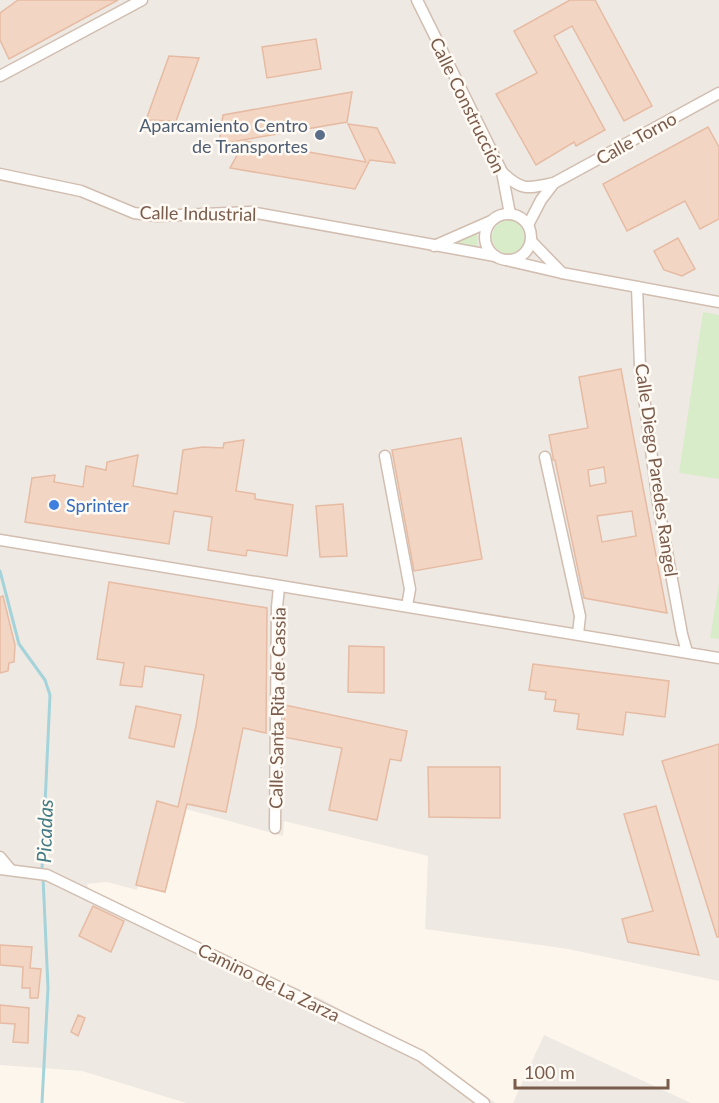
<svg xmlns="http://www.w3.org/2000/svg" width="719" height="1103" font-family="Lato,sans-serif">
<style>
.industrial{fill:#efe9e4}
.green{fill:#d8ecc9}
.lines{fill:none;stroke-linecap:round;stroke-linejoin:round}
.stream{stroke:#a5d3da;stroke-width:3}
.building{fill:#f3d5c3;stroke:#e6bba3;stroke-width:1.5;fill-rule:evenodd}
.minor-casing{stroke:#d1beb0;stroke-width:13}
.minor{stroke:#fff;stroke-width:10}
.service-dot{fill:#5c6f8a;stroke:#fffaf3;stroke-width:2}
.shop-dot{fill:#3f7fe0;stroke:#fffaf3;stroke-width:2}
.labels{text-anchor:middle;dominant-baseline:central;stroke-width:5;stroke-linejoin:round;paint-order:stroke}
.street-label{font-size:18px;fill:#7a5c4d;stroke:#fffaf3}
.service-label{font-size:18px;fill:#4e5e75;stroke:#fffaf3;text-anchor:end}
.shop-label{font-size:18px;fill:#366cbe;stroke:#fffaf3;text-anchor:start}
.water-label{font-size:20px;font-style:italic;fill:#437c86;stroke:#fffaf3}
</style>
<rect width="100%" height="100%" fill="#fdf6ec"/>
<!-- industrial -->
<g class="industrial">
<path d="M0 0H719V981L568 949 425 929 428 856 284 821 283 836 161 802 137 890 107 882 87 884 88 887 98 896 252 968 320 998 458 1077 496 1103H186L82 1071 0 1065Z"/>
<path d="M544 1035 691 1103H513Z"/>
</g>
<!-- green -->
<g class="green">
<circle cx="509" cy="237" r="17"/>
<path d="M474 231 477 234 478 248 455 244V240Z"/>
<path d="M703 312 719 315V479L679 473Z"/>
<path d="M719 583V639L710 638Z"/>
</g>
<g class="lines">
<!-- stream -->
<g class="stream">
<path d="M0 571 19 644 45 680 50 695 42 870"/>
<path d="M42 1103 48 988 43 877"/>
</g>
</g>
<!-- building -->
<g class="building">
<path d="M18 0H118L9 59 0 40V13Z"/>
<path d="M570 0H595L652 106 624 121 572 26 554 36 605 130 576 146 574 142 536 165 496 94 537 73 514 31Z"/>
<path d="M316 39 321 69 267 78 262 47Z"/>
<path d="M169 56 199 58 176 121 146 120Z"/>
<path d="M352 92 347 122 219 144 223 115Z"/>
<path d="M348 124 377 128 395 163 370 160 355 189 230 168 245 141 366 162Z"/>
<path d="M708 127 719 147V219L700 229 685 201 627 231 603 184Z"/>
<path d="M678 238 695 269 682 276 664 270 654 251Z"/>
<path d="M621 369 635 445 667 613 584 598 555 460H553V457L549 435 588 428 579 377ZM604 467 606 483 590 486 588 470ZM632 511 636 536 602 542 597 516Z"/>
<path d="M461 438 482 559 414 571 392 450Z"/>
<path d="M244 440 236 491 255 494V499L293 505 287 556 247 550 246 556 208 550 212 517 174 511 169 544 25 522 32 478 55 475 54 482 83 487 86 466 106 470 107 462 138 455 133 486 177 494 183 450 203 447 223 448 224 443Z"/>
<path d="M343 504 347 556 320 557 316 506Z"/>
<path d="M109 582 267 608 266 733 243 728 226 812 187 804 165 892 136 885 157 801 178 807 196 726 204 675 145 666 142 687 120 685 124 663 97 659Z"/>
<path d="M3 596 15 645 14 662 9 663 8 671 0 673V597Z"/>
<path d="M349 646 384 647V693L348 692Z"/>
<path d="M533 664 669 681 665 717 626 712 623 735 577 729 579 714 554 711 556 700 545 699 546 692 529 690Z"/>
<path d="M285 705 407 731 401 761 390 759 377 820 329 810 342 748 283 737Z"/>
<path d="M136 706 181 715 174 747 129 738Z"/>
<path d="M719 744V937H717L662 761Z"/>
<path d="M428 767H500V818L429 817Z"/>
<path d="M656 806 699 955 628 942 622 919 653 911 624 814Z"/>
<path d="M93 906 124 921 111 952 79 936Z"/>
<path d="M0 945 32 947 30 968 41 969 38 998H30V988H22L23 967 0 965Z"/>
<path d="M0 1005 29 1008 28 1043 13 1042 15 1024 0 1023Z"/>
<path d="M78 1015 85 1018 78 1036 71 1032Z"/>
</g>
<g class="lines">
<defs>
<g id="minor">
<path d="M417 0 502 172 510 214"/>
<path d="M0 76 142 0"/>
<path d="M502 172C522 192 529 188 554 183L719 93"/>
<path d="M0 174 81 191 134 213 157 216 251 212 495 256"/>
<circle cx="508" cy="237" r="23"/>
<path d="M528 225 541 200 554 183"/>
<path d="M531 241 562 273"/>
<path d="M434 246 491 221"/>
<path d="M506 260 562 273 719 302"/>
<path d="M637 287 640 367 658 503 682 634 687 652"/>
<path d="M385 456 410 589 407 606"/>
<path d="M545 457 580 616 578 634"/>
<path d="M0 540 719 658"/>
<path d="M275 828 277 607 279 587"/>
<path d="M0 857 10 869"/>
<path d="M0 869 47 875 421 1056 484 1103"/>
</g>
</defs>
<!-- minor casing -->
<use href="#minor" class="minor-casing"/>
<!-- minor -->
<use href="#minor" class="minor"/>
</g>
<!-- markers -->
<circle class="service-dot" cx="320" cy="135" r="6"/>
<circle class="shop-dot" cx="54" cy="505" r="6"/>
<g class="labels">
<!-- street labels -->
<g class="street-label">
<text transform="translate(468 105) rotate(64)">Calle Construcción</text>
<text transform="translate(636 138) rotate(-29)">Calle Torno</text>
<text transform="translate(198 213) rotate(1)">Calle Industrial</text>
<text transform="translate(657 470) rotate(82)">Calle Diego Paredes Rangel</text>
<text transform="translate(277 708) rotate(-89)">Calle Santa Rita de Cassia</text>
<text transform="translate(269 982) rotate(26)">Camino de La Zarza</text>
</g>
<!-- service labels -->
<g class="service-label">
<text x="308" y="125">Aparcamiento Centro<tspan x="308" dy="21">de Transportes</tspan></text>
</g>
<!-- shop labels -->
<g class="shop-label">
<text x="66" y="505">Sprinter</text>
</g>
<!-- water labels -->
<g class="water-label">
<text transform="translate(44 831) rotate(-88)">Picadas</text>
</g>
</g>
<!-- scale -->
<path d="M515 1079v9h153v-9" fill="none" stroke="#7a5c4d" stroke-width="3"/>
<text x="524" y="1079" font-size="18" fill="#7a5c4d" stroke="#fffaf3" stroke-width="4.5" paint-order="stroke">100 m</text>
</svg>
